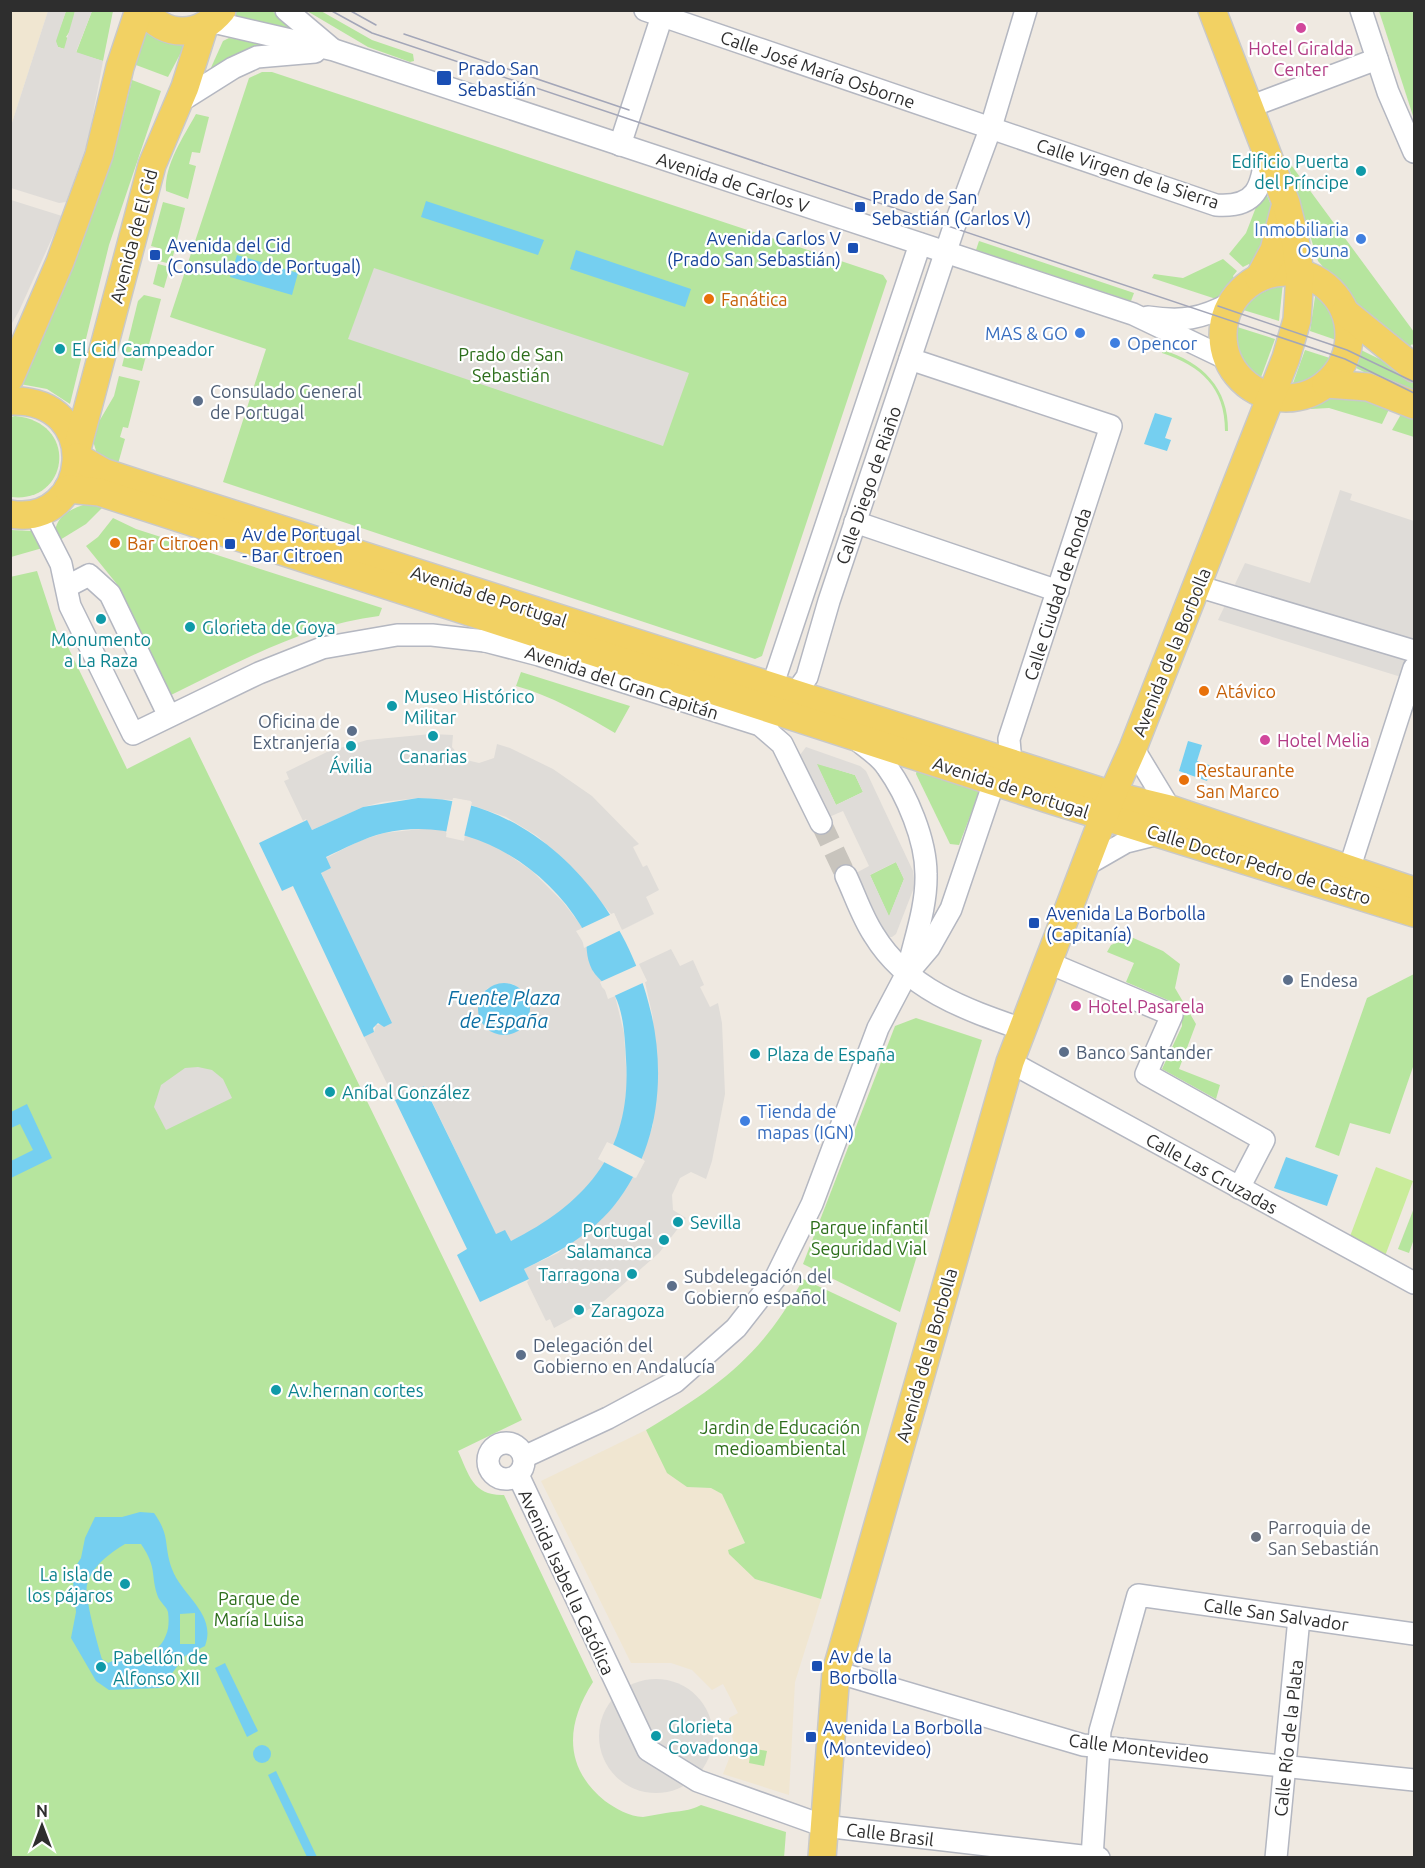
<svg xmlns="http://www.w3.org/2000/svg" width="1425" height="1868" font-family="Ubuntu,sans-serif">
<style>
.education{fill:#f0e6d1}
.green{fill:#b6e59e}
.pitch{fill:#c9ec9a}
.plaza{fill:#dfdcd8;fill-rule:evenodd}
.water{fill:#75cff0;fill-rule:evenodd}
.pier{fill:#efe9e1}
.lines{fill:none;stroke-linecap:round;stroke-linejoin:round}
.minor-tunnel{stroke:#c8c4bd;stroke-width:21;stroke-dasharray:21 10;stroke-linecap:butt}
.minor-casing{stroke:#b4b7c1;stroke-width:24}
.major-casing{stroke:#c9c9c9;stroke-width:30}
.minor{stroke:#fff;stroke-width:21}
.major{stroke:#f2d163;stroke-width:27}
.tram{stroke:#a3a6b8;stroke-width:1.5}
.hotel-dot{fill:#d1479c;stroke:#fff;stroke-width:2}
.transit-dot{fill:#1a4fb4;stroke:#fff;stroke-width:2}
.culture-dot{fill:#0f9aa8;stroke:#fff;stroke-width:2}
.shop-dot{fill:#3f7fe0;stroke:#fff;stroke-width:2}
.food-dot{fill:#e8710a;stroke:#fff;stroke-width:2}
.service-dot{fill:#5c6f8a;stroke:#fff;stroke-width:2}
.worship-dot{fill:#6b7280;stroke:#fff;stroke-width:2}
.labels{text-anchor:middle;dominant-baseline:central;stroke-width:4.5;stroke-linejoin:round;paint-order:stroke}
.hotel-label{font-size:18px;fill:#b23c85;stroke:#fff;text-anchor:start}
.transit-label{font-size:18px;fill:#164399;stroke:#fff;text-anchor:start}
.street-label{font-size:18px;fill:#2e2e2e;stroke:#fff}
.culture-label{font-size:18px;fill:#0d838f;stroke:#fff;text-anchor:start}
.shop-label{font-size:18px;fill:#366cbe;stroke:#fff;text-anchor:end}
.food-label{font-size:18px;fill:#c56008;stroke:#fff;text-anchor:start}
.park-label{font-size:18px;fill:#2c6e1b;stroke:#fff}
.service-label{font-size:18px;fill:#4e5e75;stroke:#fff;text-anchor:start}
.worship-label{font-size:18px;fill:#5b616d;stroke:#fff;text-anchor:start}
.water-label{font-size:20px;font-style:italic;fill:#0d6fa3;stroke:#fff}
</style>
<rect width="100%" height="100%" fill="#efe9e1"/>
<!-- education -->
<g class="education">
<path d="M11 11H48L11 126Z"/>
<path d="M646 1430 668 1473 687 1487 712 1488 722 1494 745 1543 729 1550 755 1579 821 1599 795 1682 789 1795 723 1774 734 1746 729 1718 738 1713 723 1684 712 1690 692 1670 671 1663H631L541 1481Z"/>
</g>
<!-- green -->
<g class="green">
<path d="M66 11H75L72 28 66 37 68 38 65 49 58 47 55 41Z"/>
<path d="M92 11H113L103 61 76 53Z"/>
<path d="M234 11H272L308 37 233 18Z"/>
<path d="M307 11H321L372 40 413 54 414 61 410 62 368 47Z"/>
<path d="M1379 11H1414V119Z"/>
<path d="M144 29 186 43 168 77 136 65Z"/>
<path d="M229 38 271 45 205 81 223 41Z"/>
<path d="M262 72H272L883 275 887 281 762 656 755 659 223 482 266 349 170 317 249 78Z"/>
<path d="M132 80 161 91 109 245 70 404 47 389 20 384 36 353 112 161Z"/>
<path d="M196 114 209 117 200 153 192 152 189 164 196 166 188 199 166 191C164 165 184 136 196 114Z"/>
<path d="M1286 158 1414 332V346L1412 344 1407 350 1360 309 1318 261Z"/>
<path d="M1265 191 1274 212 1253 269 1249 264 1243 267 1229 254 1246 233 1258 202Z"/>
<path d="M163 202 185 208 171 264 159 261 162 249 151 246Z"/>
<path d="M979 241 1134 293 1131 301 976 250Z"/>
<path d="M1223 259 1237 271 1233 276 1236 282 1225 294 1216 299 1152 278 1154 274 1183 278Z"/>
<path d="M158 264 170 267 164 288 153 284Z"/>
<path d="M1283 282 1279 321 1240 309C1252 293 1263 287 1283 282Z"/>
<path d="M1316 290 1335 312 1339 341 1310 331Z"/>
<path d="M144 295 161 299 142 371 122 366 138 301Z"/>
<path d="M1234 326 1275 339 1260 380C1242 365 1233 350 1234 326Z"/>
<path d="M1163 350C1202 362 1229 388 1228 431H1225C1225 387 1201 366 1162 353Z"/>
<path d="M1305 350 1333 359C1321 376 1311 381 1292 386Z"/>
<path d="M1361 350 1414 376V397L1354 367Z"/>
<path d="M119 376 140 381 128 428 123 427 120 437 125 439 116 471 97 454 93 441 97 425 114 396Z"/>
<path d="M1333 395 1392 403 1382 424 1329 408 1311 409 1309 404Z"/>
<path d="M1404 409 1414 414V437L1392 430Z"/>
<path d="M15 416C80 422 69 504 11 497V417Z"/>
<path d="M97 500 103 507 86 524 55 543C52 513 72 509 97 500Z"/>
<path d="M113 518 136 529 382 608 379 616C304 625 237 663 169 696L116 583 86 546 98 537Z"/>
<path d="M11 530 32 531 46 547 11 557Z"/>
<path d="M37 571 62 647 67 645 127 769 190 737 522 1420 458 1451C469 1475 473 1496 504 1495L593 1682C566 1724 563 1767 605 1801 615 1808 630 1817 643 1817 651 1816 658 1814 666 1813 679 1811 690 1811 701 1805L786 1832 784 1858 11 1857 10 577Z"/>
<path d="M521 672 630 706 615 733C583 714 552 696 516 686Z"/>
<path d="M816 763 855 775 863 792 836 805Z"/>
<path d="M917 769 978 788 979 793 959 845 950 844 916 774Z"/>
<path d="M896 862 904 879 889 917 870 875Z"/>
<path d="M1131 937 1163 951 1180 964 1175 988 1196 1024 1179 1069 1220 1085 1216 1099 1162 1069 1182 1026 1181 1011 1170 1001 1126 982 1134 963 1107 952 1111 945Z"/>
<path d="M1414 974V1064L1390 1134 1350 1123 1339 1156 1315 1147 1367 998Z"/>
<path d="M916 1018 982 1040 900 1312 803 1264 895 1026Z"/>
<path d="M1414 1208V1239L1409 1253 1398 1249Z"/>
<path d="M803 1279 897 1323 821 1599 755 1579 729 1554 728 1550 745 1543 722 1494 711 1488 687 1487 667 1473 646 1430C718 1387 763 1355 803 1279Z"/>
<path d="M751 1748 767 1751 764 1766 749 1763Z"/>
</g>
<!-- pitch -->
<path class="pitch" d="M1376 1167 1413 1181 1385 1256 1349 1239Z"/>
<!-- plaza -->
<g class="plaza">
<path d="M48 11H66L56 41 58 47 64 49 75 11H92L76 52 103 61 88 141 66 202 59 203 11 188V126Z"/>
<path d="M11 200 62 216 19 311 11 325Z"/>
<path d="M374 268 689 373 663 446 348 339Z"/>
<path d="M1340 490 1352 494 1350 500 1414 521V681L1218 620 1245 563 1310 583Z"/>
<path d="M431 734 453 735 452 747 462 759 479 763 494 758 497 744 510 748 553 769 592 796 639 844 633 847 643 867 647 865 659 890 646 897 654 914 622 930 614 913 611 914 565 860 537 836 506 817 471 805V801L454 798 453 800 418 798 382 802 363 807 312 830 306 819 303 821 284 781 289 779 286 772 327 752 367 740Z"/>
<path d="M806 747 860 766 866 771 913 871 915 885 896 934 892 937H887L856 873 869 866 843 811 829 817 800 755ZM817 764 855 775 863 792 836 805ZM896 862 904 879 889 916 870 875Z"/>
<path d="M430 828 447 830 446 837 464 841 465 834 499 848 532 871 563 902 583 928 576 931 586 947 594 973 602 981 608 999 615 996 624 1033 627 1083 624 1115 614 1145 607 1142 598 1159 605 1163 588 1186 566 1208 541 1226 511 1241 496 1235 425 1087 412 1098 404 1096 395 1100 364 1037 374 1032 376 1025 382 1024 321 872 331 868 326 858 359 841 384 833ZM504 983 513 984 526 995 530 1011 480 1019 479 1002 482 994 488 988Z"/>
<path d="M671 949 680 966 693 960 704 985 700 987 710 1007 718 1003 722 1023 725 1094 712 1161 706 1179 691 1172 680 1178 672 1195 673 1210 686 1218 659 1253 604 1301 554 1328 550 1319 546 1321 527 1282 529 1280 524 1269 558 1253 613 1207 633 1176 636 1178 645 1161 641 1159 653 1125V1018L645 982 647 981 639 964Z"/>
<path d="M198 1067 212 1070 223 1079 232 1098 166 1130 154 1107 161 1085 185 1068Z"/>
<circle cx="656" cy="1736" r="57"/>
</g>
<!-- water -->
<g class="water">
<path d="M426 201 544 240 538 255 421 217Z"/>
<path d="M576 250 691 289 685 307 570 269Z"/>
<path d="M237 255 298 273 292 295 230 277Z"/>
<path d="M1155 413 1172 418 1165 438 1171 440 1167 451 1144 444Z"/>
<path d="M1188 741 1202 745 1197 761 1212 766 1207 781 1179 771Z"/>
<path d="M418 798C603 798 730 1063 613 1207 589 1236 557 1253 524 1269L529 1279 480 1302 457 1255 467 1249 395 1100 405 1096 412 1098 415 1091 424 1086 496 1234 505 1230 511 1241C589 1202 632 1149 626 1059 625 1040 624 1014 615 996 609 985 594 978 590 965 585 953 588 937 581 926 541 860 461 815 384 833 364 838 345 848 326 857L331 868 321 873 392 1023 384 1027 378 1023 373 1028 374 1032 364 1037 293 886 282 891 259 843 307 820 312 830 363 807Z"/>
<circle cx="504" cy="1009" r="26"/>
<path d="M27 1104 52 1158 11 1178V1161L33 1150 20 1124 11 1128V1112Z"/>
<path d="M1286 1157 1338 1175 1327 1206 1274 1188Z"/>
<path d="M140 1512 154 1513C171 1537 163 1544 172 1569 182 1596 217 1614 205 1646L185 1656 161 1688 109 1690 96 1681 71 1638 76 1612 72 1572 81 1558 85 1538 95 1517H122ZM125 1544H141C158 1569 150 1575 158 1597 160 1602 166 1606 168 1612 169 1619 169 1629 166 1635 156 1662 129 1653 108 1663L102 1659C98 1646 84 1595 87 1585 92 1566 110 1553 125 1544ZM195 1613V1644H180V1614Z"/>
<path d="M225 1663 258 1731 247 1737 215 1668Z"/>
<circle cx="262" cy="1754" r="9"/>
<path d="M276 1771 317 1857H307L268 1775Z"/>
</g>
<!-- pier -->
<g class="pier">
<path d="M453 798 472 802 464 837 446 833Z"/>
<path d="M614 913 621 930 584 948 580 929Z"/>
<path d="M638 965 647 981 612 997 602 987 600 982Z"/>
<path d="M612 1144 644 1160 635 1178 602 1161Z"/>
</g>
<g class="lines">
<!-- minor-tunnel -->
<path class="minor-tunnel" d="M821 823 846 876"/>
<defs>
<g id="minor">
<path d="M286 10 331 48"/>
<path d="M645 10 1216 205C1257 208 1262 187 1266 152"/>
<path d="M1361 10 1388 92 1414 152"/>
<path d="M213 22 334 50 1133 314 1227 359"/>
<path d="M179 102 233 68 257 57 315 52"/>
<path d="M1249 107 1377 59"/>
<path d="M620 145 662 16"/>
<path d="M1148 317C1182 322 1201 319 1231 303"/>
<path d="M910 359 1111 426 1009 739 1011 763"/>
<path d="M35 513 61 564 70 606 133 734 259 673 322 648 397 635H432L485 641 526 629"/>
<path d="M855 522 1058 591"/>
<path d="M68 586 89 575 110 594 169 716"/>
<path d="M1197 586 1414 651"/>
<path d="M485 641 539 655 760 725 782 744 821 823"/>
<path d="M768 699 920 244"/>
<path d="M760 725 782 712 807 677 829 601 954 227 991 127 1026 10"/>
<path d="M857 740C867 748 880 756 887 767 907 795 926 840 926 874 927 907 914 941 907 973"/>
<path d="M1133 748 1170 809"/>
<path d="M1086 865 1126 842 1162 833"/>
<path d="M846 876C855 895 862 917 874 935 907 989 964 1009 1022 1029"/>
<path d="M1345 882 1414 668"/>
<path d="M1049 963 1172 1015 1146 1074 1264 1140 1239 1188"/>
<path d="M1010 1062 1414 1283"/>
<circle cx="506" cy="1461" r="18"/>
<path d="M524 1457 608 1418 675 1382 736 1328 776 1277 812 1204 878 1028 906 975 929 948 951 909 994 782"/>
<path d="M518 1475 648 1750 698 1781 824 1826 1099 1858"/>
<path d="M836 1672 1083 1745 1414 1780"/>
<path d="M1092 1858 1100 1731 1138 1595 1414 1634"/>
<path d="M1276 1858 1299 1618"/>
</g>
<g id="major">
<path d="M144 10C166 39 200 37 222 10"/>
<circle cx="1286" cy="335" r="63"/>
<path d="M1259 278 1274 250 1285 207"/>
<path d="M1345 312 1414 368"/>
<path d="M10 378 60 262 99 155 120 67 139 10"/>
<path d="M1326 384 1368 387 1414 405"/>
<path d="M10 401C105 397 91 528 10 514"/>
<path d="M77 449 152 165 185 87 204 27"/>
<path d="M77 457 103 472 158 490 1112 795 1170 809 1414 891"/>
<path d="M68 489 99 492 1051 800 1414 913"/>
<path d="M822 1858 836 1672 1010 1062 1112 795 1133 748 1286 358 1297 320 1300 274 1295 239 1286 203 1212 10"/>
</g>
</defs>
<!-- minor casing -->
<use href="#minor" class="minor-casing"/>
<!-- major casing -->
<use href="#major" class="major-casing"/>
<!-- minor -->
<use href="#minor" class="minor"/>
<!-- major -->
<use href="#major" class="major"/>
<!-- tram -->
<g class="tram">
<path d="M330 10 372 33 1345 359 1414 393"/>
<path d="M349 10 376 25"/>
<path d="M404 34 629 110"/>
<path d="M1218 306 1347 350 1414 382"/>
</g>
</g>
<!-- markers -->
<g class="hotel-dot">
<circle cx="1301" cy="28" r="6"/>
<circle cx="1265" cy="740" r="6"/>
<circle cx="1076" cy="1006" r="6"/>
</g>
<g class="transit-dot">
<rect x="436" y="70" width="16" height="16" rx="3"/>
<rect x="854" y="201" width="12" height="12" rx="3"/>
<rect x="847" y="242" width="12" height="12" rx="3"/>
<rect x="149" y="249" width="12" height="12" rx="3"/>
<rect x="224" y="538" width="12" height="12" rx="3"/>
<rect x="1028" y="917" width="12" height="12" rx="3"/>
<rect x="811" y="1660" width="12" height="12" rx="3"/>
<rect x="805" y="1731" width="12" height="12" rx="3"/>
</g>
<g class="culture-dot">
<circle cx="1361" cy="171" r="6"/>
<circle cx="60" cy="349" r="6"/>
<circle cx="101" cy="619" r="6"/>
<circle cx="190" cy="627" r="6"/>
<circle cx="392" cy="706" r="6"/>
<circle cx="433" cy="736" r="6"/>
<circle cx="351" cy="746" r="6"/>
<circle cx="755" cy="1054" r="6"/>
<circle cx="330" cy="1092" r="6"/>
<circle cx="678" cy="1222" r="6"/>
<circle cx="664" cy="1240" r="6"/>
<circle cx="632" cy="1274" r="6"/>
<circle cx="579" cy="1310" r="6"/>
<circle cx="276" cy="1390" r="6"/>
<circle cx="125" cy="1584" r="6"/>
<circle cx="101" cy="1667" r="6"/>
<circle cx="656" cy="1736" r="6"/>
</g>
<g class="shop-dot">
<circle cx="1361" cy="239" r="6"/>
<circle cx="1080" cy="333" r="6"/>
<circle cx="1115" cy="343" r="6"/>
<circle cx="745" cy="1121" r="6"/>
</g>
<g class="food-dot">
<circle cx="709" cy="299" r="6"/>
<circle cx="115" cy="543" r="6"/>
<circle cx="1204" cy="691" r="6"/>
<circle cx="1184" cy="780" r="6"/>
</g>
<g class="service-dot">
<circle cx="198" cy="401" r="6"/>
<circle cx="352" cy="731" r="6"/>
<circle cx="1288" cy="980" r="6"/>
<circle cx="1064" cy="1052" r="6"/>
<circle cx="672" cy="1286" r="6"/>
<circle cx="521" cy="1355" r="6"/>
</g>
<circle class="worship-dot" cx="1256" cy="1537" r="6"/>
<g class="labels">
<!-- hotel labels -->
<g class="hotel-label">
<text x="1301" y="48" text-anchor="middle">Hotel Giralda<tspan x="1301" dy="21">Center</tspan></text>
<text x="1277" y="740">Hotel Melia</text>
<text x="1088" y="1006">Hotel Pasarela</text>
</g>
<!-- transit labels -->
<g class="transit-label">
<text x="458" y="68">Prado San<tspan x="458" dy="21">Sebastián</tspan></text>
<text x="872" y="197">Prado de San<tspan x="872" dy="21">Sebastián (Carlos V)</tspan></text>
<text x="841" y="238" text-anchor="end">Avenida Carlos V<tspan x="841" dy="21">(Prado San Sebastián)</tspan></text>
<text x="167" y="245">Avenida del Cid<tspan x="167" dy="21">(Consulado de Portugal)</tspan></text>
<text x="242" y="534">Av de Portugal<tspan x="242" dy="21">- Bar Citroen</tspan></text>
<text x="1046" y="913">Avenida La Borbolla<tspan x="1046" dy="21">(Capitanía)</tspan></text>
<text x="829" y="1656">Av de la<tspan x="829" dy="21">Borbolla</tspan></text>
<text x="823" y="1727">Avenida La Borbolla<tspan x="823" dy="21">(Montevideo)</tspan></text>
</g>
<!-- street labels -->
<g class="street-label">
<text transform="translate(818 69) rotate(19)">Calle José María Osborne</text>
<text transform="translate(1128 173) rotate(18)">Calle Virgen de la Sierra</text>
<text transform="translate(733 182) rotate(18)">Avenida de Carlos V</text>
<text transform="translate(133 236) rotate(-75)">Avenida de El Cid</text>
<text transform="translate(868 485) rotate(-71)">Calle Diego de Riaño</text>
<text transform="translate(1057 594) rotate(-72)">Calle Ciudad de Ronda</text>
<text transform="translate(489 596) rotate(18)">Avenida de Portugal</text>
<text transform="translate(1171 652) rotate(-68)">Avenida de la Borbolla</text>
<text transform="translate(622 682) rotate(18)">Avenida del Gran Capitán</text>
<text transform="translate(1011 787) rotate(18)">Avenida de Portugal</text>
<text transform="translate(1259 864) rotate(17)">Calle Doctor Pedro de Castro</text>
<text transform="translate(1212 1173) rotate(29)">Calle Las Cruzadas</text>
<text transform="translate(926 1355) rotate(-74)">Avenida de la Borbolla</text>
<text transform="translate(567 1582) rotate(65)">Avenida Isabel la Católica</text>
<text transform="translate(1276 1614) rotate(8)">Calle San Salvador</text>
<text transform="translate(1288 1738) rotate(-84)">Calle Río de la Plata</text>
<text transform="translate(1139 1748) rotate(7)">Calle Montevideo</text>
<text transform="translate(890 1834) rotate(7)">Calle Brasil</text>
</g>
<!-- culture labels -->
<g class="culture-label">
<text x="1349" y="161" text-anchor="end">Edificio Puerta<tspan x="1349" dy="21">del Príncipe</tspan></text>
<text x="72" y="349">El Cid Campeador</text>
<text x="202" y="627">Glorieta de Goya</text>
<text x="101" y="639" text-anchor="middle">Monumento<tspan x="101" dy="21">a La Raza</tspan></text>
<text x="404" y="696">Museo Histórico<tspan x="404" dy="21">Militar</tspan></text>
<text x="433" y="756" text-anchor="middle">Canarias</text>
<text x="351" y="766" text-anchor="middle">Ávilia</text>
<text x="767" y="1054">Plaza de España</text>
<text x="342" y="1092">Aníbal González</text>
<text x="690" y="1222">Sevilla</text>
<text x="652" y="1230" text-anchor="end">Portugal<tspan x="652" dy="21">Salamanca</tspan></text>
<text x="620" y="1274" text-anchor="end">Tarragona</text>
<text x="591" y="1310">Zaragoza</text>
<text x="288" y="1390">Av.hernan cortes</text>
<text x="113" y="1574" text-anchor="end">La isla de<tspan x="113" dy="21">los pájaros</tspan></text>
<text x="113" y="1657">Pabellón de<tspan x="113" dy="21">Alfonso XII</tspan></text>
<text x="668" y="1726">Glorieta<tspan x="668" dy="21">Covadonga</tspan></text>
</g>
<!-- shop labels -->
<g class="shop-label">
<text x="1349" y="229">Inmobiliaria<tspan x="1349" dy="21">Osuna</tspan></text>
<text x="1068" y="333">MAS &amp; GO</text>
<text x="1127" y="343" text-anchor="start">Opencor</text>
<text x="757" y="1111" text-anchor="start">Tienda de<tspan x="757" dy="21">mapas (IGN)</tspan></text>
</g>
<!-- food labels -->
<g class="food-label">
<text x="721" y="299">Fanática</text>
<text x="127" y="543">Bar Citroen</text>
<text x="1216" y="691">Atávico</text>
<text x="1196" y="770">Restaurante<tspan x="1196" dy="21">San Marco</tspan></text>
</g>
<!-- park labels -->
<g class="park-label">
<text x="511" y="354">Prado de San<tspan x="511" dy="21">Sebastián</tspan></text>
<text x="869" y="1227">Parque infantil<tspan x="869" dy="21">Seguridad Vial</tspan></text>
<text x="780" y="1427">Jardin de Educación<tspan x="780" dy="21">medioambiental</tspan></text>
<text x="259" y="1598">Parque de<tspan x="259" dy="21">María Luisa</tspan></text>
</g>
<!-- service labels -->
<g class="service-label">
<text x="210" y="391">Consulado General<tspan x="210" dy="21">de Portugal</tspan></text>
<text x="340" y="721" text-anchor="end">Oficina de<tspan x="340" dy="21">Extranjería</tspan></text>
<text x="1300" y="980">Endesa</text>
<text x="1076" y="1052">Banco Santander</text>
<text x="684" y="1276">Subdelegación del<tspan x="684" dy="21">Gobierno español</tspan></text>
<text x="533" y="1345">Delegación del<tspan x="533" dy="21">Gobierno en Andalucía</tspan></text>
</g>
<!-- worship labels -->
<g class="worship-label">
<text x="1268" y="1527">Parroquia de<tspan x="1268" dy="21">San Sebastián</tspan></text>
</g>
<!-- water labels -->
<g class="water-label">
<text x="504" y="997">Fuente Plaza<tspan x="504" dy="23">de España</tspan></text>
</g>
</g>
<!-- border -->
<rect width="1425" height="1868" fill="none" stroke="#2e2e2e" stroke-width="24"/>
<!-- north arrow -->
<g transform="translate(42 1826)" stroke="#ffffff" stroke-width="4.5" paint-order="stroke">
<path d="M0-4.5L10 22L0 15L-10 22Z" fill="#2e2e2e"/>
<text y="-9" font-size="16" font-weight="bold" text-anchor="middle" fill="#2e2e2e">N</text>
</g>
</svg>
